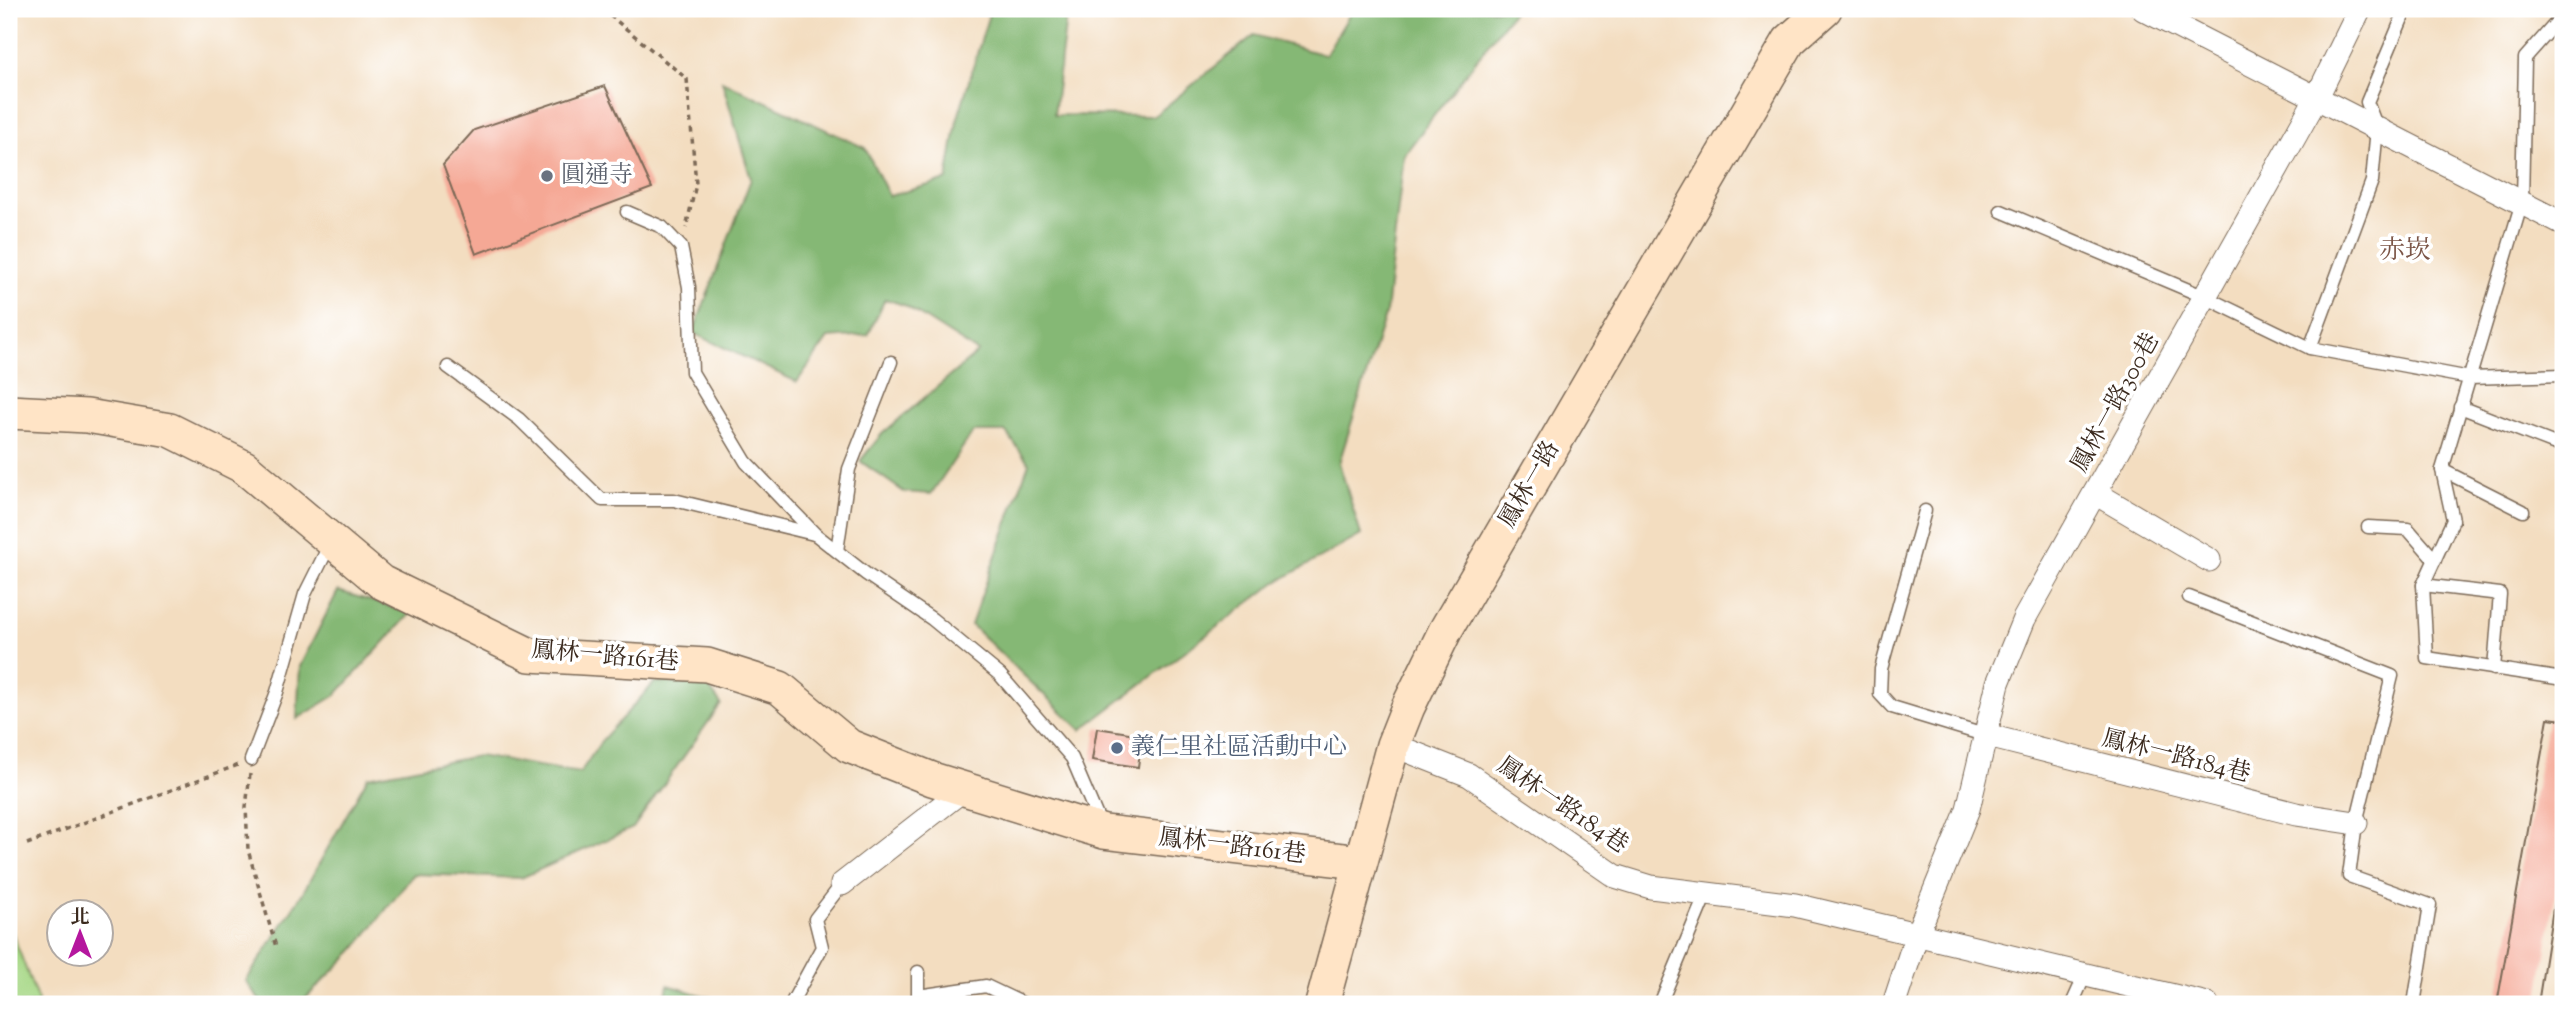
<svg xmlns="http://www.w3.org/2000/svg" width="2572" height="1013" font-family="'Sorts Mill Goudy','Noto Serif TC',serif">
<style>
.green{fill:#a7d887;stroke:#718152;stroke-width:2}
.forest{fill:#85b874;stroke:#607149;stroke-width:2}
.building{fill:#f5a895}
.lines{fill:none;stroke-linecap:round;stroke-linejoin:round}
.lane-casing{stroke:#7b6957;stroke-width:15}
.street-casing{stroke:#7b6957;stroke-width:25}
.secondary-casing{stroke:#7b6957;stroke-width:36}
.path{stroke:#7b6957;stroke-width:3.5;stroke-dasharray:5 5;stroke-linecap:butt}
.lane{stroke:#fff;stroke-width:12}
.street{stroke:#fff;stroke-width:23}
.secondary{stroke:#ffe4c6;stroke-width:33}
.worship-dot{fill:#6b7280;stroke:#fff;stroke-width:2.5}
.service-dot{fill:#5c6f8a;stroke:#fff;stroke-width:2.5}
.labels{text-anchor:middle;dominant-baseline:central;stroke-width:7;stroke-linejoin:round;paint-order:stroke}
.worship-label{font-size:24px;fill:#5b616d;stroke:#fff;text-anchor:start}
.street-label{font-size:24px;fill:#3b2a1e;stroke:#fff}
.service-label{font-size:24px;fill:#4e5e75;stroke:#fff;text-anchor:start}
.neighbourhood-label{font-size:26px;fill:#7c5648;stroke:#fff}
</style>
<rect width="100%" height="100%" fill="#fff"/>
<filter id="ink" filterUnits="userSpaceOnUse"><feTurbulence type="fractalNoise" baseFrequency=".0143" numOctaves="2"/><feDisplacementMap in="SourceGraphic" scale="14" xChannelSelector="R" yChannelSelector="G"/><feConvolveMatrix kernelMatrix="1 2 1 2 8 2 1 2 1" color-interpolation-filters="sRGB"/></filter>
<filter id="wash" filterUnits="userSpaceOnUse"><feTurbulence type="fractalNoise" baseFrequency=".00686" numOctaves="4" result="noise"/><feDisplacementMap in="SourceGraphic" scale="28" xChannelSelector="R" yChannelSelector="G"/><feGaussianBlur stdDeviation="1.57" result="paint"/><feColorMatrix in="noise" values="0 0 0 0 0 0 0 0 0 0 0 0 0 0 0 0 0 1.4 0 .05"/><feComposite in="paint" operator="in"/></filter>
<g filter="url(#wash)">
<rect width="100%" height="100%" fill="#f3ddc0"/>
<!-- green -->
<path class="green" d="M9 924 38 1001 37 1004H9Z"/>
<!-- forest -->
<g class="forest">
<path d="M964 9H1067L1054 115 1154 116 1254 35 1325 55 1353 9H1515L1404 155 1386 312 1339 463 1361 535 1275 583 1081 730 971 625 1029 463 1006 432H973L931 494 904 492 860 461 882 434 978 352 904 305 885 299 868 335 828 338 797 382 693 333 751 179 722 81 865 148 889 196 947 180 957 121 989 14Z"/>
<path d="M338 591 411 613 336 695 297 719 300 666Z"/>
<path d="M655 682 707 685 721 704 633 828 521 878 414 874 354 950 300 1004H262L246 981 302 894 368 777 478 756 580 773 602 740Z"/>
<path d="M668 985 731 1004H664Z"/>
</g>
<g id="blocks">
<!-- building -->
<g class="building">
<path d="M605 86 652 188 476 254 443 165 474 130Z"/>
<path d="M2548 718 2563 720V845L2538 1004H2497Z"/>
<path d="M1097 728 1142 735 1138 767 1092 760Z"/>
</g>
</g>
</g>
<g filter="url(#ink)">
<use href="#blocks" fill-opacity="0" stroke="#7b6957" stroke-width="2"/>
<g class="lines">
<defs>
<g id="lane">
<path d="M2563 15 2525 58 2522 202 2442 470 2453 520 2423 585 2427 658 2563 679"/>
<path d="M2001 211 2205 297 2310 348 2470 378 2563 375"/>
<path d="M627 212 662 227 681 247 689 287 692 372 746 462 815 534 866 574 932 619 1000 675 1072 758 1101 826"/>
<path d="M2310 348 2372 181 2377 128 2367 102 2406 9"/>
<path d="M448 367 519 419 602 500H674L814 534"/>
<path d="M2460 407 2563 447"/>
<path d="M2442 470 2523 511"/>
<path d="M1925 511 1881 669 1880 694 1892 707 1984 735"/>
<path d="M2368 527 2408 529 2435 560"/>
<path d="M837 551 849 469 891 362"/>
<path d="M2423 585 2500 594 2494 669"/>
<path d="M2189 597 2392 676 2356 823 2349 876 2430 905 2414 1004"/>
<path d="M251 760 277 692 305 594 331 542"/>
<path d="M918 972V1003"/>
<path d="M918 996 986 986 1024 1004"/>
<path d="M791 1004 822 947 815 919 842 884"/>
<path d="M1660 1004 1706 894"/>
<path d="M2072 1004 2085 975"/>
</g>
<g id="street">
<path d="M2143 9 2563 224"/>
<path d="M2095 493 2209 560"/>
<path d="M1984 735 2296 814 2356 823"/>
<path d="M1393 745 1469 775 1615 876 1651 887 1795 905 2207 1004"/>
<path d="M842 884 964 789"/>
<path d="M1894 1004 1917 934 1968 809 1998 683 2024 619 2317 97 2360 9"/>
</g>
<g id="secondary">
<path d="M9 412 87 416 170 430 244 467 381 582 530 655 707 665 780 688 849 746 932 779 1104 832 1360 862"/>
<path d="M1322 1004 1393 745 1408 707 1445 631 1789 41 1825 9"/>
</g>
</defs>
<!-- lane casing -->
<use href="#lane" class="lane-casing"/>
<!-- street casing -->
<use href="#street" class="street-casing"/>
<!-- secondary casing -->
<use href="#secondary" class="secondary-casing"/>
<!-- path -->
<g class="path">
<path d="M602 9 687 79 696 184 686 228"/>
<path d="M250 774 246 807 248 850 276 947"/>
<path d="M27 844 238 765"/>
</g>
<!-- lane -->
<use href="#lane" class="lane"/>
<!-- street -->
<use href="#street" class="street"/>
<!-- secondary -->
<use href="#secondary" class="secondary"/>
</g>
</g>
<!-- markers -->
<circle class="worship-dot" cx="547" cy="176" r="7"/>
<circle class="service-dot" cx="1117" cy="748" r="7"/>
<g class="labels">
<!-- worship labels -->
<g class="worship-label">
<text x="561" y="176">圓通寺</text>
</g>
<!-- street labels -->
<g class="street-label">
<text transform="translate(2116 403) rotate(-61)">鳳林一路300巷</text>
<text transform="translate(1530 485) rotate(-60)">鳳林一路</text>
<text transform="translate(605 657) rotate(5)">鳳林一路161巷</text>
<text transform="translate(2176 757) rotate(14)">鳳林一路184巷</text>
<text transform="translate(1562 806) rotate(34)">鳳林一路184巷</text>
<text transform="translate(1232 847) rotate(7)">鳳林一路161巷</text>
</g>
<!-- service labels -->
<g class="service-label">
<text x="1131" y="748">義仁里社區活動中心</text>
</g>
<!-- neighbourhood labels -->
<g class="neighbourhood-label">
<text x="2405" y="251">赤崁</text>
</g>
</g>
<!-- margin -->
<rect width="2572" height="1013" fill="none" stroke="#fff" stroke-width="35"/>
<!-- north arrow -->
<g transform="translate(80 933)"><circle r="33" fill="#ffffff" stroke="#b1aaa5" stroke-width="2"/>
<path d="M0-5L12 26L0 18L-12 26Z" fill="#b5179e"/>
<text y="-10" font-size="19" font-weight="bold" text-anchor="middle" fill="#3b2a1e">北</text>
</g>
</svg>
